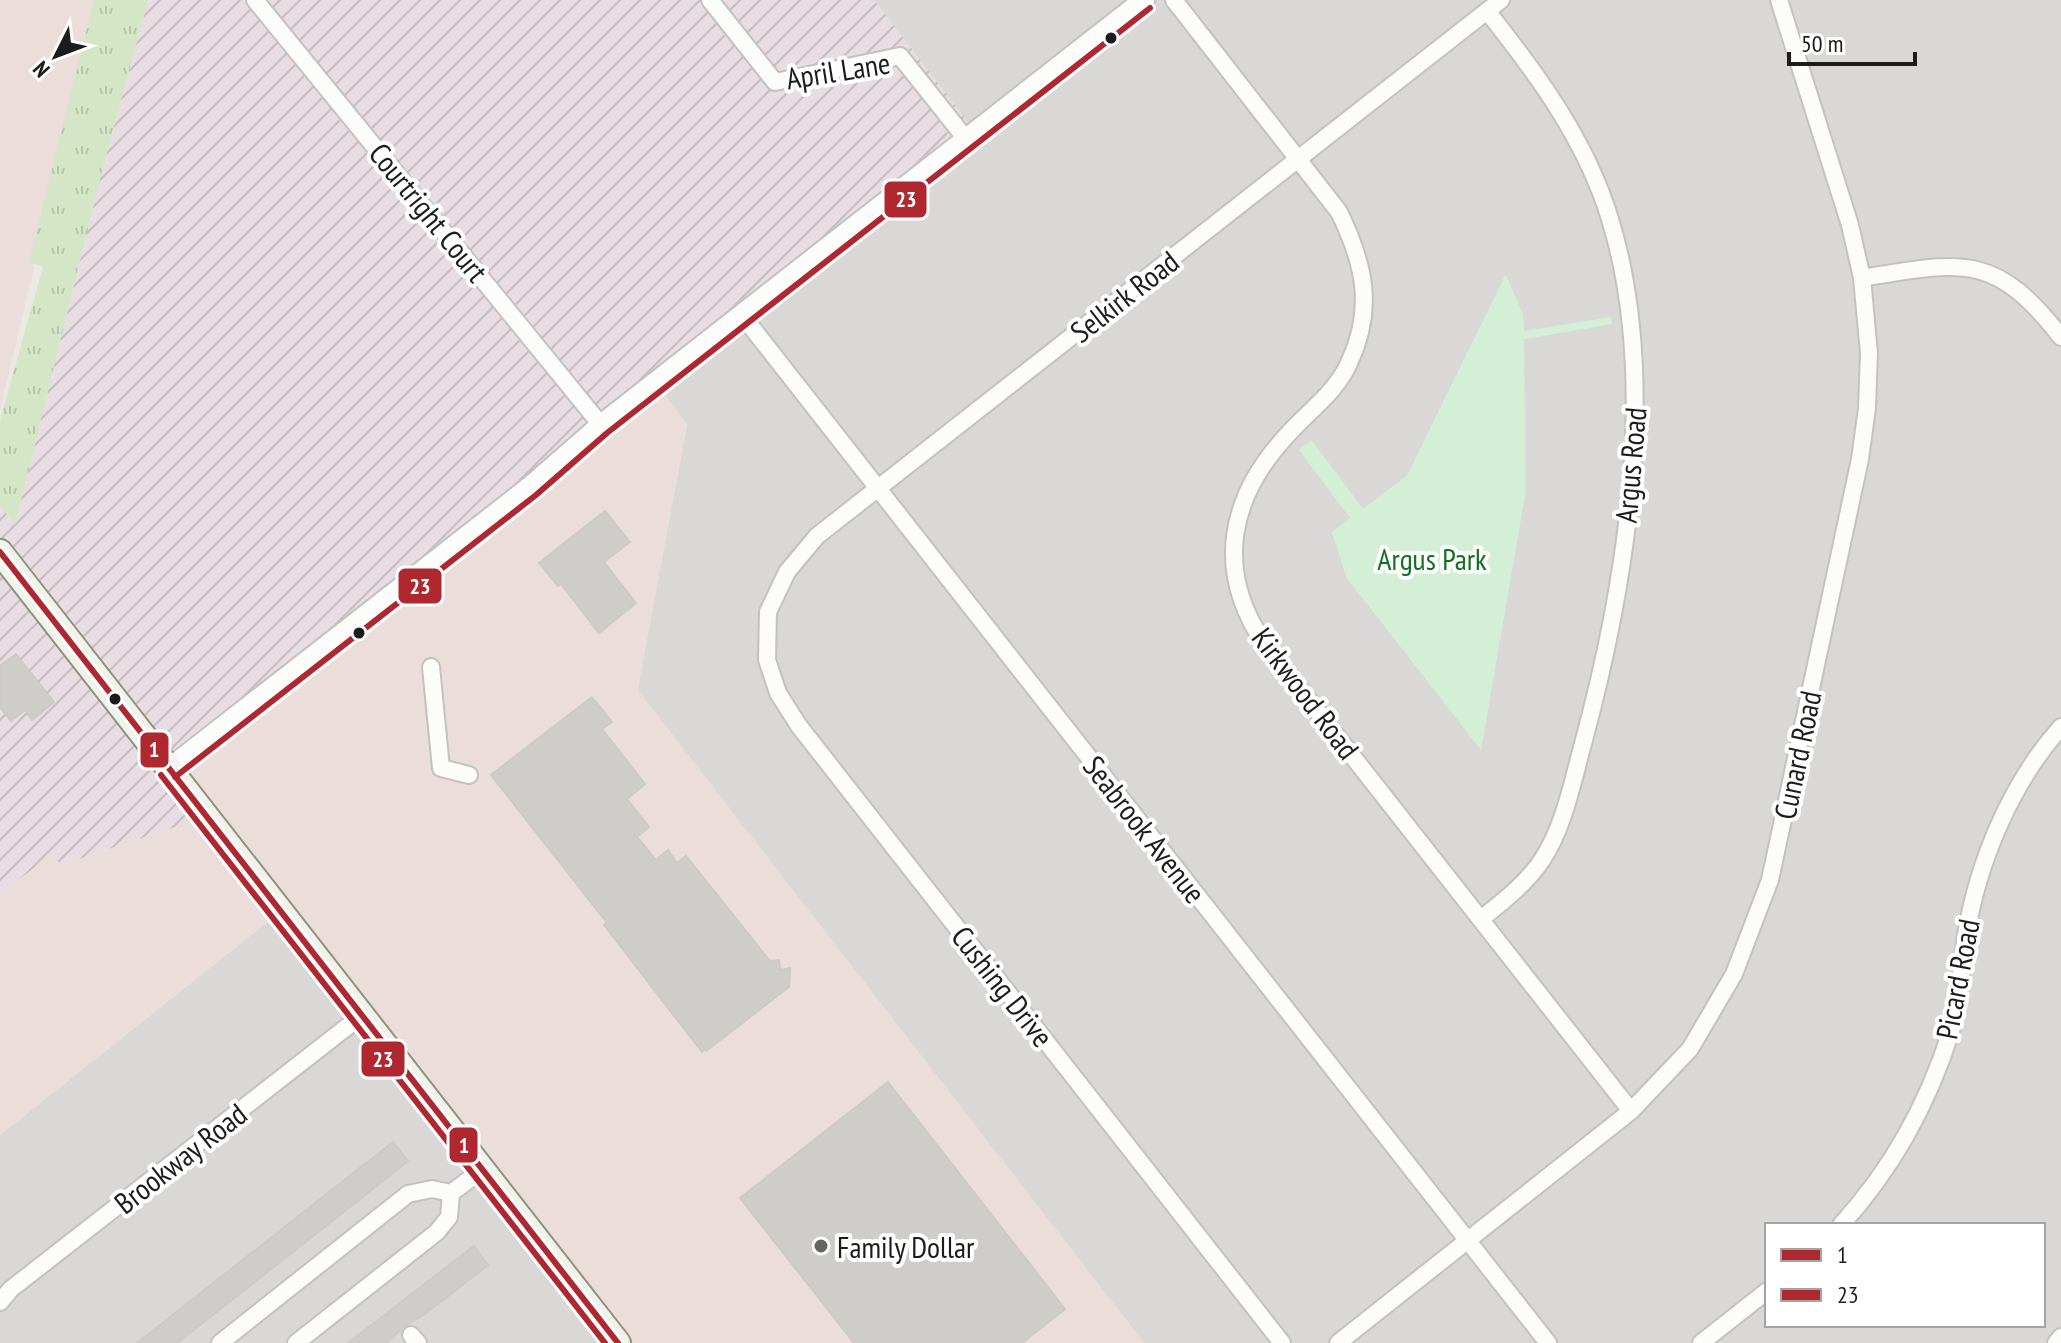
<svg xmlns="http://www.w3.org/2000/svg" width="2061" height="1343" font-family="'PT Sans Narrow',sans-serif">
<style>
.residential{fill:#d9d8d6;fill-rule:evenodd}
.commercial{fill:#ebdeda}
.industrial{fill:url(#industrial-furrows)}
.grass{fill:url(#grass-tufts)}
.park{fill:#d3efd5}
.building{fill:#cecdc9;stroke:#cdcac6;stroke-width:2}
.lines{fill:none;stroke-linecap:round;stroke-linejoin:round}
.minor-casing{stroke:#c3c2c0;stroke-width:20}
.tertiary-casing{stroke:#c3c2c0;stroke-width:24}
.secondary-casing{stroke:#8f927e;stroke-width:28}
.minor{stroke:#fcfcfb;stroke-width:16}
.tertiary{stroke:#fcfcfb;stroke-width:20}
.secondary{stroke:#f1f2ea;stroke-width:24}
.bus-1-casing{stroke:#fff;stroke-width:12}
.bus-2-casing{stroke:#fff;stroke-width:12}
.bus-1{stroke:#af272f;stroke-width:6}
.bus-2{stroke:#af272f;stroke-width:6}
.bus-dot{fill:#1c1c1c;stroke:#fff;stroke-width:3}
.poi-dot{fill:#646462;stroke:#fff;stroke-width:3}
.labels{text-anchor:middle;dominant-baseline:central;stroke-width:8;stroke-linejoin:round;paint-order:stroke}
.street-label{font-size:30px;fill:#1c1c1c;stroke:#fff}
.park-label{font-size:30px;fill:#137022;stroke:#fff}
.poi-label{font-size:30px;fill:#1c1c1c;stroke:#fff;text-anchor:start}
.line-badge{stroke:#fff;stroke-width:3}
.badge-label{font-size:22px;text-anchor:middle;font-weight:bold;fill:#fff}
</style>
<defs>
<pattern id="industrial-furrows" width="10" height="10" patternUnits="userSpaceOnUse" patternTransform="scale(2)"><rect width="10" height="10" fill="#e7dde2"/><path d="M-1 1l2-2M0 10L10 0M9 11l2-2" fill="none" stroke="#c6bdc1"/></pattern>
<pattern id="grass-tufts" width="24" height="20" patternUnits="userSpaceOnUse" patternTransform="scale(2)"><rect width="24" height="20" fill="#d4e6c5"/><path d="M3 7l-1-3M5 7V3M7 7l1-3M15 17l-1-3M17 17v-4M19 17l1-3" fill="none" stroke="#b5c5a9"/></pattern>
</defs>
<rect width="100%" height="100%" fill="#eae9e4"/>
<!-- residential -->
<g class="residential">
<path d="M874 0H2061V1343H1144L637 690 687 425 657 383 974 131ZM1505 276 1523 314 1524 331 1612 324 1524 339 1525 494 1481 749 1347 578 1332 532 1351 519 1311 440 1363 509 1407 476ZM1767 1225H2043V1325H1767Z"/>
<path d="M280 912 617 1343H0V1135Z"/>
</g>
<!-- commercial -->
<g class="commercial">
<path d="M0 0H98L0 410Z"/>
<path d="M657 383 687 424 638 690 1144 1343H617L280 912 0 1135V894L52 854 62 865 178 826 170 770Z"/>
</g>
<!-- industrial -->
<path class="industrial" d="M148 0H874L975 131 171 769 200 809 178 826 61 865 52 854 0 894V506L15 524 103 167Z"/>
<!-- grass -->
<path class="grass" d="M94 0H148L103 167 15 525 0 506V420L43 267 29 262Z"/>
<!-- park -->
<path class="park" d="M1506 275 1523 314 1524 331 1611 317 1612 324 1524 339 1525 494 1481 750 1347 578 1332 532 1350 518 1299 450 1311 440 1363 509 1407 476Z"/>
<!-- building -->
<g class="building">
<path d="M605 511 630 542 604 562 636 603 599 633 561 584 558 586 539 563Z"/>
<path d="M16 654 54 702 32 720 25 710 11 721 0 707V666Z"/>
<path d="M592 697 612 722 602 729 645 784 627 799 649 827 637 837 656 860 668 850 677 863 686 856 770 961 779 960 780 970 790 968 789 987 706 1051 705 1049 702 1052 604 925 607 923 491 775Z"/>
<path d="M888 1082 1065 1309 1022 1343H854L740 1198Z"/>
<path d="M393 1142 408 1161 269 1271 177 1343H137Z"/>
<path d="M474 1246 488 1265 425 1314 404 1326 387 1343H348Z"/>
</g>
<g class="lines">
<defs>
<g id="minor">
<path d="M255 0 601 425"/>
<path d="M710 0 775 82 900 56 966 139"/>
<path d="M1174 0 1339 212C1364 263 1375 308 1349 363 1336 392 1311 409 1290 432 1229 496 1213 570 1266 646L1631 1111"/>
<path d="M1862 278C1961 262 1994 251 2061 337"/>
<path d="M742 315 1548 1343"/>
<path d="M431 667 441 768 469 775"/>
<path d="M1481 919C1502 902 1527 883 1542 860 1565 825 1573 779 1584 740 1627 580 1659 379 1610 219 1586 140 1537 74 1487 11"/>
<path d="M1841 1225C1892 1169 1928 1104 1951 1031 1960 1001 1961 966 1966 935 1978 862 2011 783 2061 727"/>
<path d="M0 1302 11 1289 361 1016"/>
<path d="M411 1335 418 1343"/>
<path d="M220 1343 408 1194 432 1189 451 1193"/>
<path d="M296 1343 437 1232 449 1217 451 1193 482 1170"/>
<path d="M1282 1343 799 726 778 693 767 660 768 612 787 572 817 536 1501 0"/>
<path d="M1338 1343 1631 1111 1690 1049 1734 974 1770 880 1860 459 1867 408 1869 353 1862 278 1850 225 1779 0"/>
<path d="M1701 1343 1767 1291"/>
<path d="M2056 1343 2061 1337"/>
</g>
<path id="tertiary" d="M169 769 530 487 601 425 1144 0"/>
<path id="secondary" d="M0 552 618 1343"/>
</defs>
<!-- minor casing -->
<use href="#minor" class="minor-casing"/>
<!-- tertiary casing -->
<use href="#tertiary" class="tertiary-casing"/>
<!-- secondary casing -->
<use href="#secondary" class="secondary-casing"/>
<!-- minor -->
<use href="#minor" class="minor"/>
<!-- tertiary -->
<use href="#tertiary" class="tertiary"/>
<!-- secondary -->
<use href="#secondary" class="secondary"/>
<defs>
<path id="bus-1" d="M0 552 618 1343"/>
<g id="bus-2">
<path d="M161 775 605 1343"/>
<path d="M175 777 536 495 607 433 1150 8"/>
</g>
</defs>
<!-- bus-1 casing -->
<use href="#bus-1" class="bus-1-casing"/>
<!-- bus-2 casing -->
<use href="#bus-2" class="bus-2-casing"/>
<!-- bus-1 -->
<use href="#bus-1" class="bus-1"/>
<!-- bus-2 -->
<use href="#bus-2" class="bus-2"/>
</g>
<!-- markers -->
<g class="bus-dot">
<circle cx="1111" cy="38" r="7"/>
<circle cx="359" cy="633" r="7"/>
<circle cx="115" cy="699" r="7"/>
</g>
<circle class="poi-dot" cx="821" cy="1246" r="8"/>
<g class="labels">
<!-- street labels -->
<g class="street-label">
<text transform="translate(838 70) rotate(-9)">April Lane</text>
<text transform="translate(429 212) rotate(51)">Courtright Court</text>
<text transform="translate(1124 296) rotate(-38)">Selkirk Road</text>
<text transform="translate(1630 465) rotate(-85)">Argus Road</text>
<text transform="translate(1306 693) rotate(53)">Kirkwood Road</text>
<text transform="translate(1797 755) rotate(-78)">Cunard Road</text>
<text transform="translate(1145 829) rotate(52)">Seabrook Avenue</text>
<text transform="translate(1957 979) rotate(-79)">Picard Road</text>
<text transform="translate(1003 986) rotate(52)">Cushing Drive</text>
<text transform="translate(180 1158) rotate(-38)">Brookway Road</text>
</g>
<!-- park labels -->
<g class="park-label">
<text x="1432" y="558">Argus Park</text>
</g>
<!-- poi labels -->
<g class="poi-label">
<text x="837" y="1246">Family Dollar</text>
</g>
</g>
<g class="line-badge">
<rect x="883" y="180" width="45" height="39" rx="8" fill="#af272f"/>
<rect x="397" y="567" width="46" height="38" rx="8" fill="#af272f"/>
<rect x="139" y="731" width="31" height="38" rx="8" fill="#af272f"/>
<rect x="360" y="1040" width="46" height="38" rx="8" fill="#af272f"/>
<rect x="448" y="1126" width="31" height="38" rx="8" fill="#af272f"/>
</g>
<g class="badge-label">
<text x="906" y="207">23</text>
<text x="420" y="594">23</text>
<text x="154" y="757">1</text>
<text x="383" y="1067">23</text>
<text x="464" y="1153">1</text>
</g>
<!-- legend -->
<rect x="1765" y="1223" width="280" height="104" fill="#ffffff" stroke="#a4a4a4" stroke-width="2"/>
<rect x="1781" y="1249" width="40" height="12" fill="#af272f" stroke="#a4a4a4" stroke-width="2"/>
<text x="1837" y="1263" font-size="24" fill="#1c1c1c">1</text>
<rect x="1781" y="1289" width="40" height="12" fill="#af272f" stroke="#a4a4a4" stroke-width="2"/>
<text x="1837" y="1303" font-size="24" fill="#1c1c1c">23</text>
<!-- north arrow -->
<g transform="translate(56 56) rotate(228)" stroke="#ffffff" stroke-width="6" paint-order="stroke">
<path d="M0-6L14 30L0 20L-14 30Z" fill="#1c1c1c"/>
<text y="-12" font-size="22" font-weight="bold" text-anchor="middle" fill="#1c1c1c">N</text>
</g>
<!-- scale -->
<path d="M1789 52v12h126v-12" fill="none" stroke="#1c1c1c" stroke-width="4"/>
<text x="1801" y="52" font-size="24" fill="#1c1c1c" stroke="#ffffff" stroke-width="6" paint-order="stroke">50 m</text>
</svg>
